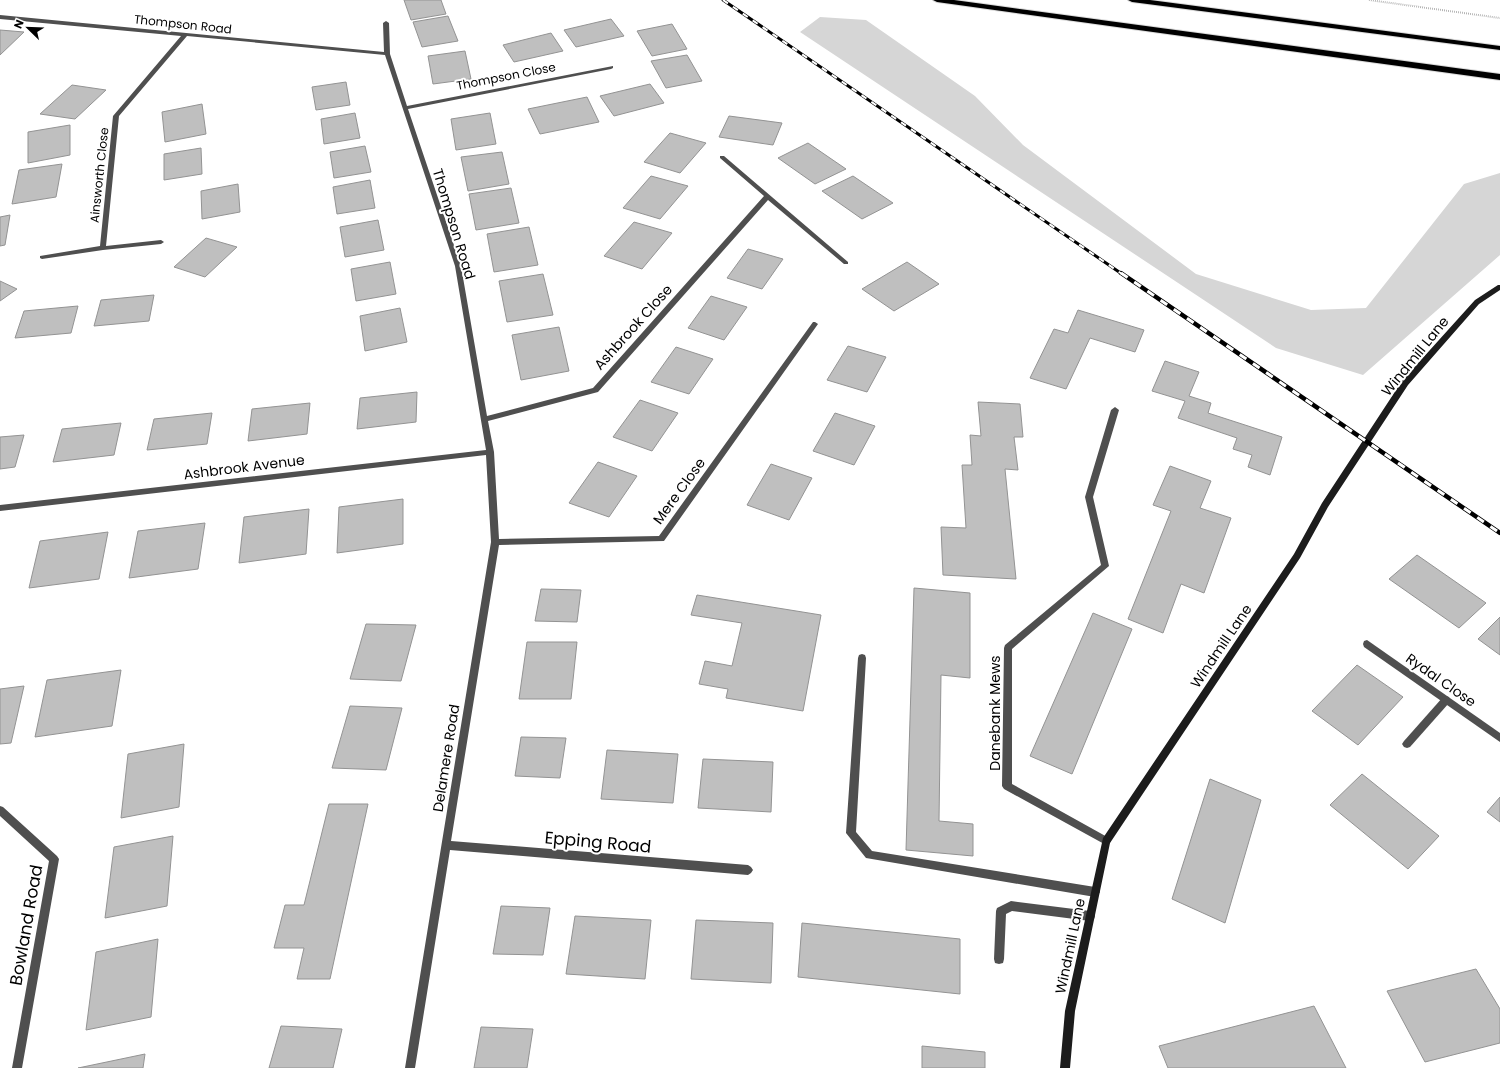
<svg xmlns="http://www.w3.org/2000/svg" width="1500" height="1068" font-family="Poppins,sans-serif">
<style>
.green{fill:#d6d6d6}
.building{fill:#bfbfbf;stroke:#939393}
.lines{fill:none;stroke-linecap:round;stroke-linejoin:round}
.highway-casing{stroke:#dbdbdb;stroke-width:2}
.path{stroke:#717171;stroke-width:2;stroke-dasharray:0.5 1.5;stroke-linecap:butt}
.lane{fill:#4f4f4f;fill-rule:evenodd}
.street{fill:#4f4f4f;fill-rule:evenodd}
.secondary{fill:#1c1c1c;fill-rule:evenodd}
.highway{fill:#000;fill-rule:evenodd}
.rail-far1-casing{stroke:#000;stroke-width:3}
.rail-casing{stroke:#000;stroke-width:4.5}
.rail-far1{stroke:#fff;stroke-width:2;stroke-dasharray:6;stroke-linecap:butt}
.rail{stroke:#fff;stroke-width:3;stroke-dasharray:8;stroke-linecap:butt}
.labels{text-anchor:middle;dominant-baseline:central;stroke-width:4;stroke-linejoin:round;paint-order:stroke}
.far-street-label{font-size:12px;fill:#000;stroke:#fff}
.street-label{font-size:14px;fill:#000;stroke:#fff}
.near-street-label{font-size:17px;fill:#000;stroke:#fff}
</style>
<rect width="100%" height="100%" fill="#fff"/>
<!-- green -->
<path class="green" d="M820 17 866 20 975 96 1023 145 1196 274 1311 310 1366 308 1464 184 1500 173V255L1363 375 1276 348 800 32Z"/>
<!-- building -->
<g class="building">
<path d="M404 0H441L446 14 411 20Z"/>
<path d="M448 16 458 41 422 47 413 22Z"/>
<path d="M611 19 624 36 576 47 564 30Z"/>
<path d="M672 24 687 49 652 56 637 31Z"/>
<path d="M0 30 24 32 0 55Z"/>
<path d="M551 33 563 51 514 62 503 45Z"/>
<path d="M465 51 471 79 433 84 428 56Z"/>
<path d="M687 55 702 81 666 88 651 61Z"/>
<path d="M346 82 350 105 316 110 312 87Z"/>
<path d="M650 84 664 103 614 116 600 96Z"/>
<path d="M72 85 106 90 75 119 40 114Z"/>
<path d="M587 97 599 122 540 134 528 109Z"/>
<path d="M202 104 206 134 165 142 162 112Z"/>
<path d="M355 113 360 138 324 144 321 119Z"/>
<path d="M490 113 496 144 456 150 451 119Z"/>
<path d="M729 116 782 123 773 145 719 137Z"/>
<path d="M70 125V155L28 163V132Z"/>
<path d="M670 133 706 143 680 173 644 162Z"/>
<path d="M808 143 846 169 815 184 778 158Z"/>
<path d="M365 146 371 172 334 178 330 152Z"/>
<path d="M201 148 202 174 164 180V154Z"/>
<path d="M502 152 509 184 468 191 461 157Z"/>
<path d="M62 164 56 197 12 204 19 170Z"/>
<path d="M651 176 688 186 660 219 623 208Z"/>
<path d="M853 176 893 203 862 219 822 191Z"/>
<path d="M370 180 375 208 337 214 333 187Z"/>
<path d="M238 184 240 212 202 219 201 191Z"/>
<path d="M511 188 519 223 476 230 469 194Z"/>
<path d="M10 215 5 245 0 246V217Z"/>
<path d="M378 220 384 250 345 257 340 227Z"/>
<path d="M634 222 672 233 642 269 604 256Z"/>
<path d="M529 227 538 265 494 272 487 234Z"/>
<path d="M206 238 237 247 205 277 174 267Z"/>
<path d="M748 249 783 259 762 289 727 278Z"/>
<path d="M390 262 396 294 356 301 351 269Z"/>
<path d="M907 262 939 284 894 311 862 289Z"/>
<path d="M543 274 553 315 507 322 499 281Z"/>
<path d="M0 281 17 289 0 301Z"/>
<path d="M154 295 149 321 94 326 101 300Z"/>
<path d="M711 296 747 307 724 340 688 328Z"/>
<path d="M78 306 71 333 15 338 24 311Z"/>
<path d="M400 308 407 342 365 351 360 316Z"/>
<path d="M1078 310 1144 330 1135 352 1090 338 1066 389 1030 378 1054 329 1068 333Z"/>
<path d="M559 327 569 371 521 380 512 335Z"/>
<path d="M848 346 886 357 867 392 827 380Z"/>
<path d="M676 347 713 359 689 394 651 382Z"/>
<path d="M1165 361 1199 372 1189 396 1211 403 1208 413 1282 437 1270 475 1248 467 1252 455 1233 449 1237 438 1178 418 1185 401 1152 391Z"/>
<path d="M417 392 416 422 357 429 360 398Z"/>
<path d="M640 400 678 413 652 451 613 437Z"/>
<path d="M978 402 1020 404 1023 437H1014L1018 470 1005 469 1016 579 943 575 941 527 966 528 962 465H972L970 435 981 436Z"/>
<path d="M310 403 307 434 248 441 252 409Z"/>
<path d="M212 413 207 444 147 450 154 419Z"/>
<path d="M835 413 875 426 854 465 813 451Z"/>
<path d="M121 423 114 455 53 462 62 429Z"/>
<path d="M24 435 15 467 0 469V437Z"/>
<path d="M598 462 637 476 609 517 569 503Z"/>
<path d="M771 464 812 478 789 520 747 505Z"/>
<path d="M1170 466 1211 481 1200 508 1231 518 1204 593 1181 584 1163 633 1128 619 1171 511 1153 505Z"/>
<path d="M403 499V544L337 553 339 507Z"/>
<path d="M309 509 306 554 239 563 244 517Z"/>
<path d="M205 523 198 569 129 578 138 531Z"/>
<path d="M108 532 99 579 29 588 40 541Z"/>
<path d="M1417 555 1486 603 1459 628 1389 579Z"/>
<path d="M914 588 970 593V678L941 675 939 821 973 824V856L906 850Z"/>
<path d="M541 589 581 590 577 622 535 621Z"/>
<path d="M697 595 821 615 803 711 726 698 728 689 699 684 705 661 732 666 742 623 691 615Z"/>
<path d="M1093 613 1132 629 1072 774 1030 756Z"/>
<path d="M1500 617V655L1478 639Z"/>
<path d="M366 624 416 625 401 681 350 679Z"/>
<path d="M527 642H577L571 699H519Z"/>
<path d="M1357 665 1403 697 1358 745 1312 711Z"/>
<path d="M121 670 112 726 35 737 47 680Z"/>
<path d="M24 686 11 743 0 744V689Z"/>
<path d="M350 706 402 708 386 770 332 768Z"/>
<path d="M521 737 566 738 560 778 515 776Z"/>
<path d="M184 744 179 807 121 818 128 754Z"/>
<path d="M607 750 678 754 673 803 601 799Z"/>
<path d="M703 759 773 762 771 812 698 808Z"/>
<path d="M1362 774 1439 836 1408 869 1330 805Z"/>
<path d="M1210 779 1261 800 1225 923 1172 899Z"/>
<path d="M1500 797V822L1487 812Z"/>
<path d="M329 804H368L330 979H297L304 948H274L285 905H304Z"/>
<path d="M173 836 167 906 105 918 114 847Z"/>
<path d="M501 906 550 908 543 955 493 954Z"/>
<path d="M575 916 651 920 645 979 566 974Z"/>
<path d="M696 920 773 923 771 983 691 979Z"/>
<path d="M802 923 960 939V994L798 977Z"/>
<path d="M158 939 151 1017 86 1030 96 952Z"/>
<path d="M1476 969 1500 1009V1043L1425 1062 1387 991Z"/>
<path d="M1314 1006 1346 1068H1168L1159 1046Z"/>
<path d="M281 1026 342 1029 333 1068H269Z"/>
<path d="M481 1027 533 1029 527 1068H474Z"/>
<path d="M922 1046 985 1052V1068H922Z"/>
<path d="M145 1054 143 1068H78Z"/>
</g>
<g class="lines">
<defs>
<g id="highway">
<path d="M933 0H954L1500 74V80L937 2Z"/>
<path d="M1128 0H1150L1500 46V50L1132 2Z"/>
</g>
</defs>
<!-- highway casing -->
<use href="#highway" class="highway-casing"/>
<!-- path -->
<path class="path" d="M1369 0 1500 18"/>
<!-- lane -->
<path class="lane" d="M1446 696 1449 697 1450 700 1449 703 1410 747 1407 748 1404 747 1402 744 1404 741 1443 697Z"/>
<!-- street -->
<g class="street">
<path d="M0 15 384 52 383 23 386 21 389 23 390 54 407 106 613 66V68L611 69 408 109 461 266 487 416 593 388 764 196 720 158V156H724L848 262V264H844L768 200 598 392 488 421 494 452 499 539 659 536 813 322H815L818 324 664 541 499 545 451 841 748 865 751 867 753 870 751 873 748 875 450 850 415 1068H405L491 542 486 455 0 511V505L486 450 455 266 385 55 187 36 119 116 106 246 161 240 164 242 161 244 103 250 42 259 40 258V256L100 246 113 116 181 36 0 19Z"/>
<path d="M1115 407 1119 410 1093 497 1109 566 1012 649V784L1109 838 1111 841 1109 844 1106 845 1004 789 1002 786 1004 648 1005 645 1101 565 1085 497 1111 410Z"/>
<path d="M1367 640 1500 733V742L1364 647 1363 644 1364 641Z"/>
<path d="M862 654 865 655 866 658 856 832 872 851 1095 887 1098 889 1100 892 1098 895 1095 897 866 858 846 833 858 658 859 655Z"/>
<path d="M0 806 3 807 57 856 59 859 22 1068H12L49 861 0 816Z"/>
<path d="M1011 901 1090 911 1094 913 1095 916 1094 919 1090 921 1012 911 1006 914 1004 959 1003 963 999 964 995 963 994 959 996 911 997 908Z"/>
</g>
<!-- secondary -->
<path class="secondary" d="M1498 285H1500V290L1479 304 1408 385 1328 507 1300 558 1110 843 1075 1011 1070 1068H1060L1065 1011 1103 838 1294 554 1322 503 1402 381 1475 300Z"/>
<!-- highway -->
<use href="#highway" class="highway"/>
<defs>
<path id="rail-far1" d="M723 0 1122 274"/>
<path id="rail" d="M1121 273 1500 533"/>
</defs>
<!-- rail-far1 casing -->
<use href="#rail-far1" class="rail-far1-casing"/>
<!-- rail casing -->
<use href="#rail" class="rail-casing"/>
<!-- rail-far1 -->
<use href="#rail-far1" class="rail-far1"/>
<!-- rail -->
<use href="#rail" class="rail"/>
</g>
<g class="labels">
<!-- far-street labels -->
<g class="far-street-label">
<text transform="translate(183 24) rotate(6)">Thompson Road</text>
<text transform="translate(506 76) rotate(-11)">Thompson Close</text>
<text transform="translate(99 175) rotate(-84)">Ainsworth Close</text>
</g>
<!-- street labels -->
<g class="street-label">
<text transform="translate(454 224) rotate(73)">Thompson Road</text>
<text transform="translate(633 327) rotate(-48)">Ashbrook Close</text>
<text transform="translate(1415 356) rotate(-51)">Windmill Lane</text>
<text transform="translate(244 467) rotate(-7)">Ashbrook Avenue</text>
<text transform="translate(679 491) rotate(-54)">Mere Close</text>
<text transform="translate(1221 646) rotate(-56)">Windmill Lane</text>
<text transform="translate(1441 680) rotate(35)">Rydal Close</text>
<text transform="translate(995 713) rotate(-90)">Danebank Mews</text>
<text transform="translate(446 758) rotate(-81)">Delamere Road</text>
<text transform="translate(1070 946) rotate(-78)">Windmill Lane</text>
</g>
<!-- near-street labels -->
<g class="near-street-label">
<text transform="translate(598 842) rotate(5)">Epping Road</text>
<text transform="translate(26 925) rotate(-80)">Bowland Road</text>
</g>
</g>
<!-- north arrow -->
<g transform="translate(28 28) rotate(293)" stroke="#ffffff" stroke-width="3" paint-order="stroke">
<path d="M0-3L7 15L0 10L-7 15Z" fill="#000000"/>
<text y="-6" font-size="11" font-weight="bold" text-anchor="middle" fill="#000000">N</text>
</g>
</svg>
